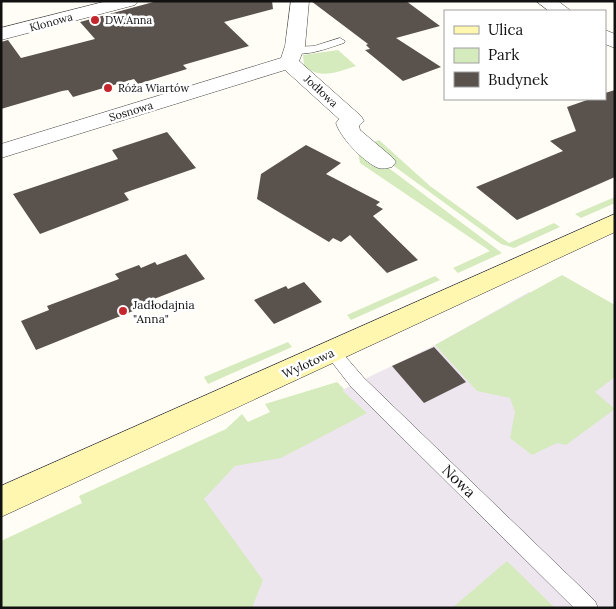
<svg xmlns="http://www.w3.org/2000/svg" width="616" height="609" font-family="Lora,serif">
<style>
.industrial{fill:#eee6ef}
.green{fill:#d5ebbd}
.building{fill:#5a524d}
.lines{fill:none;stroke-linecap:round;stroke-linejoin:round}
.lane-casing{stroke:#444;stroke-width:1}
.street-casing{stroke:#444;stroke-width:1}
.secondary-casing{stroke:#333;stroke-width:1}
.lane{fill:#fff;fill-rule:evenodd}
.street{fill:#fff;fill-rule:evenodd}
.secondary{fill:#fff6b0;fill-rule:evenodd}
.poi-dot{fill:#c4262e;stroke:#fff;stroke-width:2}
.labels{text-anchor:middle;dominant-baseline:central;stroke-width:5;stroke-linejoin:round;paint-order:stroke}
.far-poi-label{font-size:11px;fill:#111;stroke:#fff;text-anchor:start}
.far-street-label{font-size:11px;fill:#111;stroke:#fff}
.poi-label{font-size:12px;fill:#111;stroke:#fff;text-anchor:start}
.street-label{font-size:12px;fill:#111;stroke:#fff}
.near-street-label{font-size:15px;fill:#111;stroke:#fff}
</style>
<rect width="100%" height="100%" fill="#fffdf5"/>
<!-- industrial -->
<path class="industrial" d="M529 292 615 337V608H1L344 389 435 345Z"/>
<!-- green -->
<g class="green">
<path d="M338 50 356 66C337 72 321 80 304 66L303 55Z"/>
<path d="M379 140 430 186 509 243 554 223 560 227 514 248 501 244 387 161 372 143Z"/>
<path d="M358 152 382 163 502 253 458 273 453 268 490 251 360 163Z"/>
<path d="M615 197V203L581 218 575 214Z"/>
<path d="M562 275 615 305V377L595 392 615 409 566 445 557 443 532 455 510 438 515 412 510 398 477 391 435 345Z"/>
<path d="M435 276 440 280 351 320 347 315Z"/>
<path d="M288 342 292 347 208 384 204 377Z"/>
<path d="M337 382 344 389 343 391 367 413 281 458 235 466 204 499 263 580 252 608H1V541L82 503 79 496 226 429 242 414 248 422 270 412 265 404Z"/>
<path d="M507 561 555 608H452Z"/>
</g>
<!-- building -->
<g class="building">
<path d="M157 1H272L273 9 224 22 249 46 183 65 187 69 138 84 134 79 73 97 68 90 62 91 1 109V42L8 40 21 58 95 39 80 22Z"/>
<path d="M311 1H406L440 26 396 38 441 67 403 81 365 50 370 49 366 45 368 44Z"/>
<path d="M615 90V177L517 220 476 187 563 151 550 141 576 131 567 107 590 99H605V93Z"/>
<path d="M167 132 196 168 124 193 129 200 40 234 13 194 118 159 112 150Z"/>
<path d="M306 145 341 163 326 174 380 202 376 205 383 209 373 216 418 260 387 273 350 235 341 242 333 238 329 242 257 199 261 174Z"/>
<path d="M186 254 205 279 131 308 133 311 36 350 21 321 49 310 47 306 119 279 115 274 139 265 141 268 155 262 157 265Z"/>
<path d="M304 282 322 302 274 324 254 300 286 286 288 289Z"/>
<path d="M434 347 466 382 424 403 392 366Z"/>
</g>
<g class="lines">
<defs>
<g id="lane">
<path d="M340 38 345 41 344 43C331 47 299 60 289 50L294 47 314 46Z"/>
<path d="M332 346 338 348 364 378 595 601 598 608H574L352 388 324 352 326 348Z"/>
</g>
<g id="street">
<path d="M107 1H138L135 5 1 40V28Z"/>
<path d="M291 1H309L305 46 299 61 361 116 364 121 359 126 360 130 392 157 396 162 392 167C387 168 382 170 376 167 362 160 340 137 336 123L339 119 285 70 1 158V144L281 58 285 46Z"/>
<path d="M536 1H558L571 11H549Z"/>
<path d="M605 30 615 34V48L605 44Z"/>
</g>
<path id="secondary" d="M615 214V232L1 517V486Z"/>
</defs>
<!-- lane casing -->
<use href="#lane" class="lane-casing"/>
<!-- street casing -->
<use href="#street" class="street-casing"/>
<!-- secondary casing -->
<use href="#secondary" class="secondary-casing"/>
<!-- lane -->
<use href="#lane" class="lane"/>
<!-- street -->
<use href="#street" class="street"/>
<!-- secondary -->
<use href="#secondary" class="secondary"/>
</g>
<!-- markers -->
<g class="poi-dot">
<circle cx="95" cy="20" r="5"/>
<circle cx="108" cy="88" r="5"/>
<circle cx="123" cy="311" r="5"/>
</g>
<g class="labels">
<!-- far-poi labels -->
<g class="far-poi-label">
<text x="105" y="20">DW.Anna</text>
<text x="118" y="88">Róża Wiartów</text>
</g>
<!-- far-street labels -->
<g class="far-street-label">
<text transform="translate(51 22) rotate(-15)">Klonowa</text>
<text transform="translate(321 91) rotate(43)">Jodłowa</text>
<text transform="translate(131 111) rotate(-17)">Sosnowa</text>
</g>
<!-- poi labels -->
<g class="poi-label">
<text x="133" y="304">Jadłodajnia<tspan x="133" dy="14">"Anna"</tspan></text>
</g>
<!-- street labels -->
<g class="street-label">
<text transform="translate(308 363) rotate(-24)">Wylotowa</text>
</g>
<!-- near-street labels -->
<g class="near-street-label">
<text transform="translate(459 481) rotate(44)">Nowa</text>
</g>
</g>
<!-- border -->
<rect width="616" height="609" fill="none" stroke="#111111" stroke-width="5"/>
<!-- legend -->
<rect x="444" y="10" width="162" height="90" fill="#ffffff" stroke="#a0a0a0"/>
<rect x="454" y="26" width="25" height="8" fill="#fff6b0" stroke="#a0a0a0"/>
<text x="488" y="35" font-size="15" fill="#111111">Ulica</text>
<rect x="454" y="48" width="25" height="15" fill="#d5ebbd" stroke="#a0a0a0"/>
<text x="488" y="60" font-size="15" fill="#111111">Park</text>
<rect x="454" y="72" width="25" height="15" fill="#5a524d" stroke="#a0a0a0"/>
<text x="488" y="85" font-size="15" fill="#111111">Budynek</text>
</svg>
